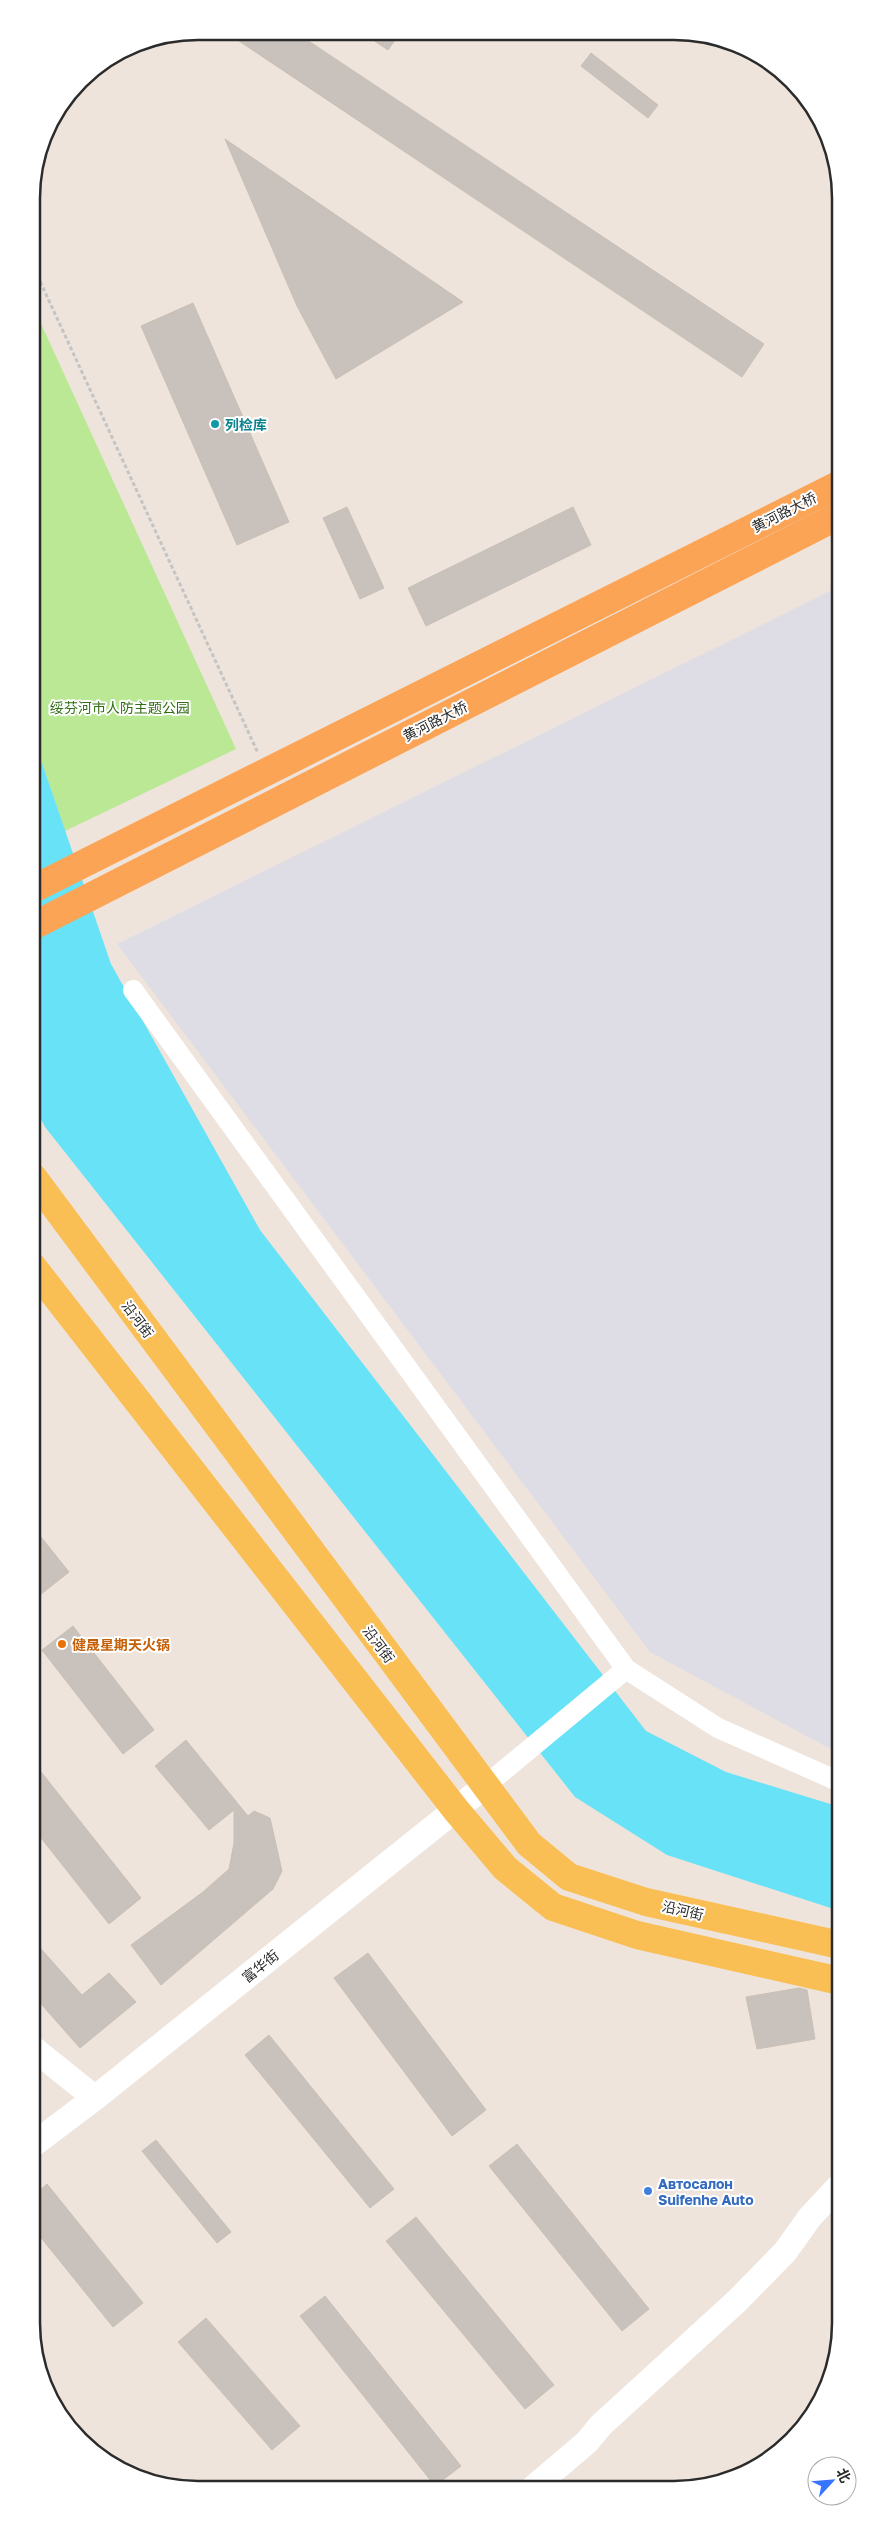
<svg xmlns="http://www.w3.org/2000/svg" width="872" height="2521" font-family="'Golos Text','Noto Sans SC',sans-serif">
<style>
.industrial{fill:#dedde6}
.green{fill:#bbe895}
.water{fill:#68e2f7}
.building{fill:#c9c1bc;stroke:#c9c0b5}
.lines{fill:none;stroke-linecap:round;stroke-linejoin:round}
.path{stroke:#c4c4c4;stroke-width:3;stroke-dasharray:4 2.5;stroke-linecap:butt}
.minor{stroke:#fff;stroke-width:20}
.tertiary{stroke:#fff;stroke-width:25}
.primary{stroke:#fabf54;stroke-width:28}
.trunk{stroke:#fca455;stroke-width:28}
.culture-dot{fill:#0f9aa8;stroke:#fff;stroke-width:2}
.food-dot{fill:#e8710a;stroke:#fff;stroke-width:2}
.shop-dot{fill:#3f7fe0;stroke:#fff;stroke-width:2}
.labels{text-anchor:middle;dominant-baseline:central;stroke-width:4;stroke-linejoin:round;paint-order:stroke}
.culture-label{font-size:14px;font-weight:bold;fill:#0d838f;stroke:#fff;text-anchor:start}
.street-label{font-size:14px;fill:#2b2b2b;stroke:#fff}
.park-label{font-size:14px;fill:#326e15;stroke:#fff}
.food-label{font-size:14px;font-weight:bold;fill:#c56008;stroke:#fff;text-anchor:start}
.shop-label{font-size:14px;font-weight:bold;fill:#366cbe;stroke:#fff;text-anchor:start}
.rim{fill:none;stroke:#2b2b2b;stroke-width:2.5}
</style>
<rect width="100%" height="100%" fill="#eee4dc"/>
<!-- industrial -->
<path class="industrial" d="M838 587 840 1754 650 1652 117 944Z"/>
<!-- green -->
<path class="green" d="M32 304 236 749 65 831 32 734Z"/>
<!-- water -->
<path class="water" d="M32 734 111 964 260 1230 646 1731 726 1772 840 1807V1911L667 1855 575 1797 45 1127 33 1104Z"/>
<!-- building -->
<g class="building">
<path d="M224 31 295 32 764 344 742 377Z"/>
<path d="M361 32H378L400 33 388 50Z"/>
<path d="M591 53 658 105 648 118 581 66Z"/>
<path d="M225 139 463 302 336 379 297 306Z"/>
<path d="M193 303 289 522 237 545 141 326Z"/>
<path d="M347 507 384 588 360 599 323 518Z"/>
<path d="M573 507 591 545 426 626 408 588Z"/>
<path d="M33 1527 69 1572 40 1595 34 1587Z"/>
<path d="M73 1626 154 1730 123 1754 42 1650Z"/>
<path d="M186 1740 248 1816 254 1811 270 1818 282 1871 273 1889 161 1985 131 1945 203 1892 229 1869 234 1843V1810L209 1830 155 1766Z"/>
<path d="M34 1763 141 1898 109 1924 34 1829Z"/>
<path d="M34 1941 82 1995 109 1973 136 2002 80 2048 34 1996Z"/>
<path d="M368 1953 486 2110 452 2136 334 1978Z"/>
<path d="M799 1988 807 1990 815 2039 757 2049 746 1997Z"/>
<path d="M269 2035 394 2189 370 2208 245 2055Z"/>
<path d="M156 2140 231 2232 217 2243 142 2151Z"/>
<path d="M517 2144 649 2309 622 2331 489 2166Z"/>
<path d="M47 2184 143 2303 113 2327 34 2229V2195Z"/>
<path d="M416 2217 554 2385 525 2409 386 2241Z"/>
<path d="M325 2296 461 2466 435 2486 300 2316Z"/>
<path d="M206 2318 300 2426 272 2450 178 2342Z"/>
</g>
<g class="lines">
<!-- path -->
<path class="path" d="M32 264 258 753"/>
<!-- minor -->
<g class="minor">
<path d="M133 990 626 1669 718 1728 840 1782"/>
<path d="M485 1786 626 1669"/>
</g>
<!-- tertiary -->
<g class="tertiary">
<path d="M34 2049 95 2098 485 1786"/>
<path d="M34 2144 95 2098"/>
<path d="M534 2487 587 2442 601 2425 737 2301 785 2252 810 2217 840 2185"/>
</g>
<!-- primary -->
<g class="primary">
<path d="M33 1177 529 1844 569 1877 646 1902 840 1945"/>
<path d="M33 1267 456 1810 505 1868 553 1907 637 1935 840 1981"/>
</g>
<!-- trunk -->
<g class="trunk">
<path d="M33 889 838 485"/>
<path d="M33 926 838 516"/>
</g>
</g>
<!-- markers -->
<circle class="culture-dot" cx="215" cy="424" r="5"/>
<circle class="food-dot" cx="62" cy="1644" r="5"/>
<circle class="shop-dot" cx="648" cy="2191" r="5"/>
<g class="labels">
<!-- culture labels -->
<g class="culture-label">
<text x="225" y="424">列检库</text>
</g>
<!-- street labels -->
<g class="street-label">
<text transform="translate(784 512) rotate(-27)">黄河路大桥</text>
<text transform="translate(435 721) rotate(-27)">黄河路大桥</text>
<text transform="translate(138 1319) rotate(53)">沿河街</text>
<text transform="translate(379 1644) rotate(53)">沿河街</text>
<text transform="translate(683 1910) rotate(13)">沿河街</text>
<text transform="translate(260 1966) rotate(-39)">富华街</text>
</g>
<!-- park labels -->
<g class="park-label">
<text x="120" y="707">绥芬河市人防主题公园</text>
</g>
<!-- food labels -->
<g class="food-label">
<text x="72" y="1644">健晟星期天火锅</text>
</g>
<!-- shop labels -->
<g class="shop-label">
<text x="658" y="2183">Автосалон<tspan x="658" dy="16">Suifenhe Auto</tspan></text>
</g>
</g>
<!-- crop -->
<path d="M0 0H872V2521H0ZM198 40H674A158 158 0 0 1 832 198V2323A158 158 0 0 1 674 2481H198A158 158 0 0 1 40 2323V198A158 158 0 0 1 198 40Z" fill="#fff" fill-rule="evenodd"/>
<path class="rim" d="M198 40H674A158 158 0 0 1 832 198V2323A158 158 0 0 1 674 2481H198A158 158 0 0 1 40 2323V198A158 158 0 0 1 198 40Z"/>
<!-- north arrow -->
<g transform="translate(832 2481) rotate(64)"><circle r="24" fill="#ffffff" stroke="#aaaaaa"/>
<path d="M0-4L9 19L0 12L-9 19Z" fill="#3875ff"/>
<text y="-8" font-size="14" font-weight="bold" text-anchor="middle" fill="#2b2b2b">北</text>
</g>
</svg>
